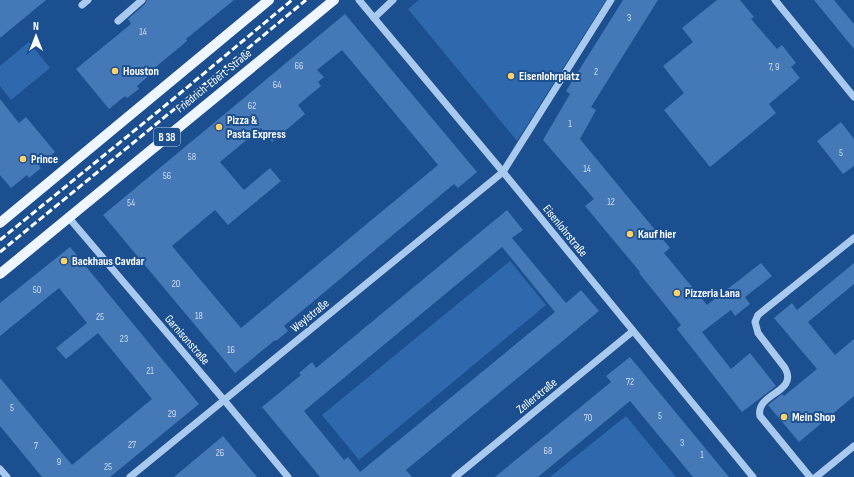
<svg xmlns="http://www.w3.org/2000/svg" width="854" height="477" font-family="'Sofia Sans Condensed',sans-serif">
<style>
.green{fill:#2e69ad}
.building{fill:#4478b7;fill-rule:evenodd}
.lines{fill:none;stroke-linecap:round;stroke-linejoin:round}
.minor{stroke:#a9c9ee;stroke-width:7}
.major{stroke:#f0f6ff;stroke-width:10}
.rail{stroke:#fff;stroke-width:3;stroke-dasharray:7 3;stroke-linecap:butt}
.poi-dot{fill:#ffd166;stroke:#1b4f8f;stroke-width:1.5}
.labels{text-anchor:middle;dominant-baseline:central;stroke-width:4;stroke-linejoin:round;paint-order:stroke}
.number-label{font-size:10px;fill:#d0dded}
.shield{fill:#1b4f8f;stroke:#bbcadd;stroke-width:1}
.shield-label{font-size:11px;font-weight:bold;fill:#fff}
.poi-label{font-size:12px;font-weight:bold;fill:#fff;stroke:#1b4f8f;text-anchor:start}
.street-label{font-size:12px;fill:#fff;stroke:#1b4f8f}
</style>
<rect width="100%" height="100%" fill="#1b4f8f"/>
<!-- green -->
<g class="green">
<path d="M419 0H606L517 141 408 9Z"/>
<path d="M29 42 50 68 11 100 0 86V66Z"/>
<path d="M510 261 546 305 359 460 322 415Z"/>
<path d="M626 416 676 477H550Z"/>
</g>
<!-- building -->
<g class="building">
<path d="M0 0H46L0 38Z"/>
<path d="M147 0H234L186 39 187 41 152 70 153 72 137 86 139 89 127 98 125 96 109 109 76 69 131 24 128 19 145 4Z"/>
<path d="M623 0H658L591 107 596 110 580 139 670 248 664 253 707 305 761 263 772 276 745 297 750 304 735 316 731 310 702 332 731 369 750 353 776 386 742 412 677 329 681 325 639 273 640 272 585 206 594 199 543 140 570 94 566 91Z"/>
<path d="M717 0H740L754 17 751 19 777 49 782 45 796 63 791 67 800 78 769 104 776 113 710 167 664 110 684 93 663 66 693 42 682 28Z"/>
<path d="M814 0H834L854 24V49Z"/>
<path d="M345 14 477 172 458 188 454 184 364 259 284 326 288 331 276 341 275 340 235 373 103 215ZM342 50 438 165 241 328 172 246 215 210 228 225 281 181 270 168 244 190 220 162 261 128 272 142 305 114 298 105 321 86 318 82 324 77 317 70Z"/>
<path d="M0 99 19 123 26 117 55 152 39 166 41 168 29 178 27 175 11 188 0 175Z"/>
<path d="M841 122 854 139V166L843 174 817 141Z"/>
<path d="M507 210 523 230 512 238 566 303 581 290 599 311 406 470 412 477H320L262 407 301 375 299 373 312 362 316 368ZM502 247 555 312 360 472 348 457 344 460 304 411Z"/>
<path d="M70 247 199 404 110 477H42L0 426V378L72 465 152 399 98 333 66 359 56 348 87 323 59 288 0 336V303Z"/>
<path d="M854 263V284L808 322 835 355 854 339V396L799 442 768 405 782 394 784 396 817 369 774 318 792 303 797 310Z"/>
<path d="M630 357 729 477H693L630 401 538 477H495L611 382 606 376Z"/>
<path d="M223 436 257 477H174Z"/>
</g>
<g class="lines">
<!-- minor -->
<g class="minor">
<path d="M359 0 503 172 753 477"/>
<path d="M775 0 854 97"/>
<path d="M82 5 88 0"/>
<path d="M374 18 393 0"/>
<path d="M118 21 142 0"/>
<path d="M69 218 224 400 288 477"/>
<path d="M0 469 7 477"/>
<path d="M130 477 503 172 611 0"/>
<path d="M455 477 633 331"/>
<path d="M810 477 760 416C755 393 799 393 785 368L758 333 755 322 758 315 854 238"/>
<path d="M816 477 854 446"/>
</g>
<!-- major -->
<g class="major">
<path d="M0 223 269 0"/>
<path d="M0 274 334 0"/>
</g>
<!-- rail -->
<g class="rail">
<path d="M0 240 172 100 292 0"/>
<path d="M0 252 205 84 306 0"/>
</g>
</g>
<!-- markers -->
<g class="poi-dot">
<circle cx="115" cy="71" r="4"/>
<circle cx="511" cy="76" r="4"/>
<circle cx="219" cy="127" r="4"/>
<circle cx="23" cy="159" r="4"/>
<circle cx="630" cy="234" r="4"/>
<circle cx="64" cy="261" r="4"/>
<circle cx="677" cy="293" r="4"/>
<circle cx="784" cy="417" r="4"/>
</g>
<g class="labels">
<!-- number labels -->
<g class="number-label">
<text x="629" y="18">3</text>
<text x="143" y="32">14</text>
<text x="299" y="66">66</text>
<text x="774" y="67">7, 9</text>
<text x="596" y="72">2</text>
<text x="277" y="85">64</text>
<text x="252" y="106">62</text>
<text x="570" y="124">1</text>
<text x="841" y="153">5</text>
<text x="192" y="157">58</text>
<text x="587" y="169">14</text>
<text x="167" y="176">56</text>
<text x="611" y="202">12</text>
<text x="131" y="203">54</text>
<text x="176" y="284">20</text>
<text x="37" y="290">50</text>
<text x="199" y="316">18</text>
<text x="100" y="317">25</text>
<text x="124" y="339">23</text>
<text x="231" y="350">16</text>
<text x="150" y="371">21</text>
<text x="630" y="382">72</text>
<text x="12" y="408">5</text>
<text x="172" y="414">29</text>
<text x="660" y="416">5</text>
<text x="588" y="418">70</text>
<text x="682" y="443">3</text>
<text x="132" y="445">27</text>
<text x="36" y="446">7</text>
<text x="548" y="451">68</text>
<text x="220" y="453">26</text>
<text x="702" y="455">1</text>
<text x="59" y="462">9</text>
<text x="108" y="467">25</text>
</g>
<!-- shield labels -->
<rect class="shield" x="154" y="128" width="26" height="18" rx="3"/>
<g class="shield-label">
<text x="167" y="137">B 38</text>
</g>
<!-- poi labels -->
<g class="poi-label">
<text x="123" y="71">Houston</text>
<text x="519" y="76">Eisenlohrplatz</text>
<text x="227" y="120">Pizza &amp;<tspan x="227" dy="14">Pasta Express</tspan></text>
<text x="31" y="159">Prince</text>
<text x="638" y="234">Kauf hier</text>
<text x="72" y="261">Backhaus Cavdar</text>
<text x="685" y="293">Pizzeria Lana</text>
<text x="792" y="417">Mein Shop</text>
</g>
<!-- street labels -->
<g class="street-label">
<text transform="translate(214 81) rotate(-39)">Friedrich-Ebert-Straße</text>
<text transform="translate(565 231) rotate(51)">Eisenlohrstraße</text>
<text transform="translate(310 316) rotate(-39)">Weylstraße</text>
<text transform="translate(187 340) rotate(49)">Garnisonstraße</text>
<text transform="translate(537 396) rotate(-39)">Zellerstraße</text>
</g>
</g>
<!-- north arrow -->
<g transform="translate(36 36)" stroke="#1b4f8f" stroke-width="3" paint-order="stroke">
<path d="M0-3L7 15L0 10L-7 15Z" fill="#ffffff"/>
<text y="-6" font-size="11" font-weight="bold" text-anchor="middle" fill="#ffffff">N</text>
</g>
</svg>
